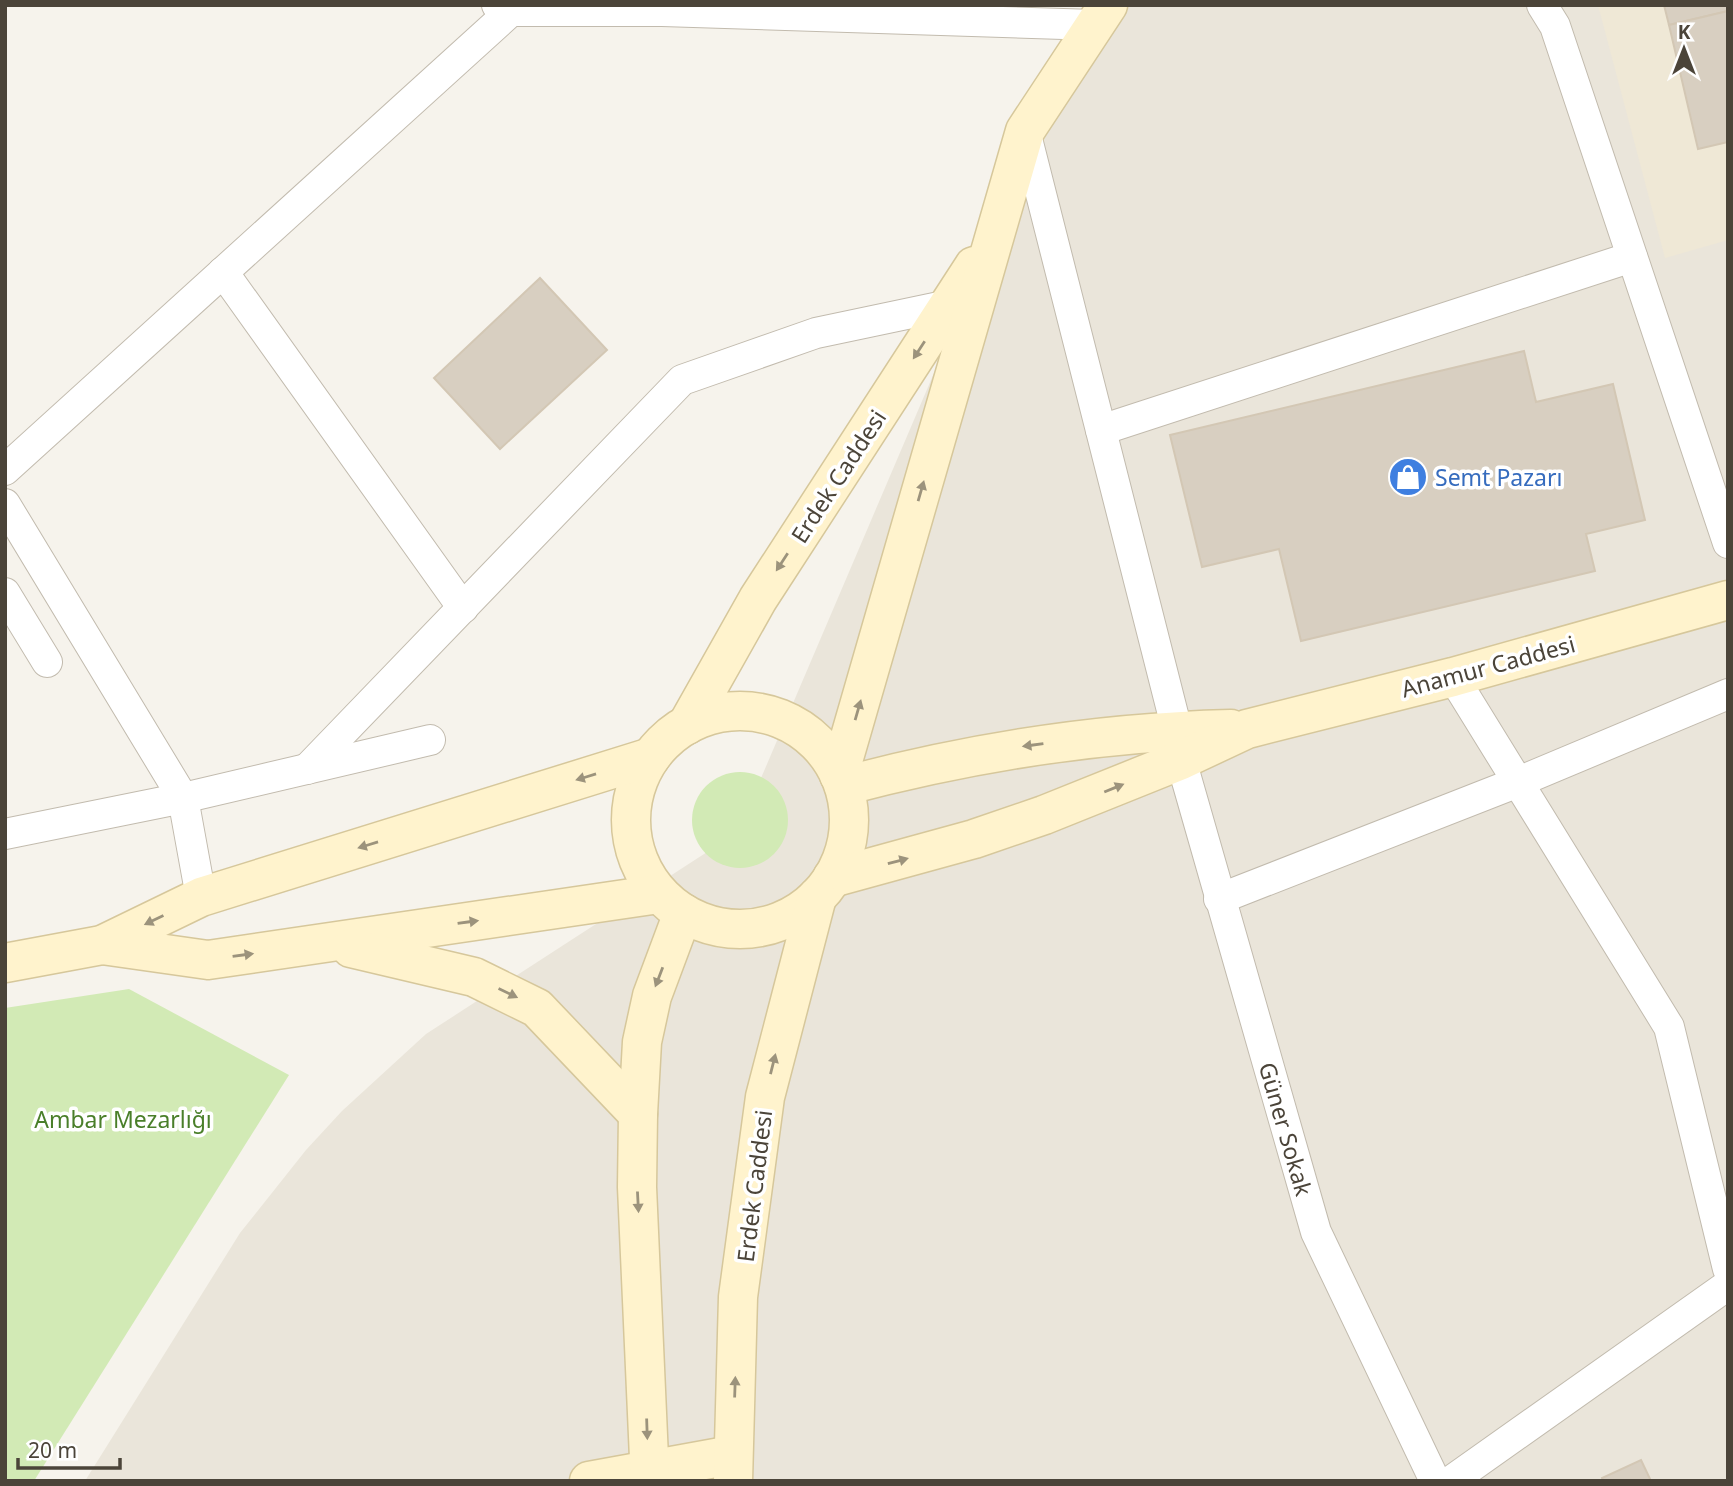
<svg xmlns="http://www.w3.org/2000/svg" width="1733" height="1486" font-family="'Noto Sans',sans-serif">
<style>
.residential{fill:#eae5da}
.education{fill:#efe8d6}
.green{fill:#d2eab5}
.building{fill:#d8cfc1;stroke:#d3c7b4;stroke-width:2}
.lines{fill:none;stroke-linecap:round;stroke-linejoin:round}
.street-casing{stroke:#c2bbae;stroke-width:32}
.secondary-casing{stroke:#d6c79b;stroke-width:41}
.street{stroke:#fff;stroke-width:30}
.secondary{stroke:#fff3cd;stroke-width:38}
.oneway{fill:#9c937c}
.labels{text-anchor:middle;dominant-baseline:central;stroke-width:7;stroke-linejoin:round;paint-order:stroke}
.street-label{font-size:23px;fill:#4b4439;stroke:#fff}
.shop-label{font-size:23px;fill:#366cbe;stroke:#fff;text-anchor:start}
.park-label{font-size:23px;fill:#4a7f2a;stroke:#fff}
</style>
<rect width="100%" height="100%" fill="#f6f3ec"/>
<!-- residential -->
<path class="residential" d="M1093 5H1728V1481H85L240 1233 306 1150 342 1111 426 1034 738 832 934 373 994 205Z"/>
<!-- education -->
<path class="education" d="M1598 5H1728V240L1665 258Z"/>
<!-- green -->
<g class="green">
<circle cx="740" cy="820" r="48"/>
<path d="M129 989 289 1075 34 1481H5V1008Z"/>
</g>
<!-- building -->
<g class="building">
<path d="M1664 5H1728V11L1669 25Z"/>
<path d="M1728 11V142L1698 149 1669 25Z"/>
<path d="M540 278 607 350 500 449 434 378Z"/>
<path d="M1524 351 1536 402 1613 384 1645 520 1586 534 1595 571 1301 641 1279 549 1202 567 1170 435Z"/>
<path d="M1641 1460 1651 1481H1603L1602 1478Z"/>
</g>
<g class="lines">
<defs>
<g id="street">
<path d="M497 5 511 11H662L1095 25"/>
<path d="M1542 5 1555 26 1728 543"/>
<path d="M1025 131 1177 730"/>
<path d="M223 272 463 608"/>
<path d="M1101 430 1632 257"/>
<path d="M5 470 511 11"/>
<path d="M5 504 183 798 201 897"/>
<path d="M5 593 47 662"/>
<path d="M1453 677 1669 1027 1728 1269"/>
<path d="M1181 760 1316 1232 1435 1481"/>
<path d="M307 769 682 380 816 333 949 305"/>
<path d="M5 834 183 798 430 740"/>
<path d="M1219 899 1518 782 1728 694"/>
<path d="M1451 1481 1728 1285"/>
</g>
<g id="secondary">
<circle cx="740" cy="820" r="109"/>
<path d="M687 725 758 599 974 266"/>
<path d="M839 775 1025 131 1108 5"/>
<path d="M844 786C972 752 1099 732 1231 729"/>
<path d="M832 878 974 839 1044 815 1181 760 1247 729 1453 677 1728 600"/>
<path d="M102 945 208 960 659 894"/>
<path d="M351 948 474 977 537 1008 638 1114"/>
<path d="M5 963 102 945 201 897 651 757"/>
<path d="M589 1481 732 1455"/>
<path d="M650 1481 637 1187 638 1114 642 1042 652 996 683 913"/>
<path d="M733 1481 738 1297 765 1097 817 897"/>
</g>
</defs>
<!-- street casing -->
<use href="#street" class="street-casing"/>
<!-- secondary casing -->
<use href="#secondary" class="secondary-casing"/>
<!-- street -->
<use href="#street" class="street"/>
<!-- secondary -->
<use href="#secondary" class="secondary"/>
</g>
<!-- one-way arrows -->
<defs><path id="oneway-solid" d="M-6-.8H1V-3.2L6.5 0L1 3.2V.8H-6Z" transform="scale(1.75)"/></defs>
<g class="oneway">
<use href="#oneway-solid" transform="translate(919 350) rotate(123)"/>
<use href="#oneway-solid" transform="translate(921 491) rotate(-74)"/>
<use href="#oneway-solid" transform="translate(782 562) rotate(123)"/>
<use href="#oneway-solid" transform="translate(858 710) rotate(-74)"/>
<use href="#oneway-solid" transform="translate(1033 745) rotate(172)"/>
<use href="#oneway-solid" transform="translate(586 777) rotate(163)"/>
<use href="#oneway-solid" transform="translate(1114 788) rotate(-22)"/>
<use href="#oneway-solid" transform="translate(368 845) rotate(163)"/>
<use href="#oneway-solid" transform="translate(898 861) rotate(-15)"/>
<use href="#oneway-solid" transform="translate(154 920) rotate(154)"/>
<use href="#oneway-solid" transform="translate(468 922) rotate(-8)"/>
<use href="#oneway-solid" transform="translate(243 955) rotate(-8)"/>
<use href="#oneway-solid" transform="translate(659 977) rotate(111)"/>
<use href="#oneway-solid" transform="translate(508 993) rotate(26)"/>
<use href="#oneway-solid" transform="translate(773 1064) rotate(-76)"/>
<use href="#oneway-solid" transform="translate(638 1202) rotate(87)"/>
<use href="#oneway-solid" transform="translate(735 1387) rotate(-88)"/>
<use href="#oneway-solid" transform="translate(647 1429) rotate(88)"/>
</g>
<!-- icons -->
<defs>
<symbol id="shop-disc" viewBox="-11 -11 22 22"><circle r="9.5" fill="#3f7fe0" stroke="#fff"/><path d="M-5-2.5h2.3a2.7 3.5 0 0 1 5.4 0H5L5.5 6h-11ZM-1.5-2.5h3a1.5 2.3 0 0 0-3 0Z" fill="#fff"/></symbol>
</defs>
<g fill-rule="evenodd">
<use href="#shop-disc" x="1386" y="455" width="44" height="44"/>
</g>
<g class="labels">
<!-- street labels -->
<g class="street-label">
<text transform="translate(838 476) rotate(-57)">Erdek Caddesi</text>
<text transform="translate(1488 666) rotate(-15)">Anamur Caddesi</text>
<text transform="translate(1286 1129) rotate(74)">Güner Sokak</text>
<text transform="translate(754 1186) rotate(-83)">Erdek Caddesi</text>
</g>
<!-- shop labels -->
<g class="shop-label">
<text x="1435" y="477">Semt Pazarı</text>
</g>
<!-- park labels -->
<g class="park-label">
<text x="123" y="1119">Ambar Mezarlığı</text>
</g>
</g>
<!-- border -->
<rect width="1733" height="1486" fill="none" stroke="#4b4439" stroke-width="14"/>
<!-- north arrow -->
<g transform="translate(1684 49)" stroke="#ffffff" stroke-width="5" paint-order="stroke">
<path d="M0-5L12 26L0 18L-12 26Z" fill="#4b4439"/>
<text y="-10" font-size="19" font-weight="bold" text-anchor="middle" fill="#4b4439">K</text>
</g>
<!-- scale -->
<path d="M18 1458v10h102v-10" fill="none" stroke="#4b4439" stroke-width="3.5"/>
<text x="28" y="1458" font-size="21" fill="#4b4439" stroke="#ffffff" stroke-width="5" paint-order="stroke">20 m</text>
</svg>
